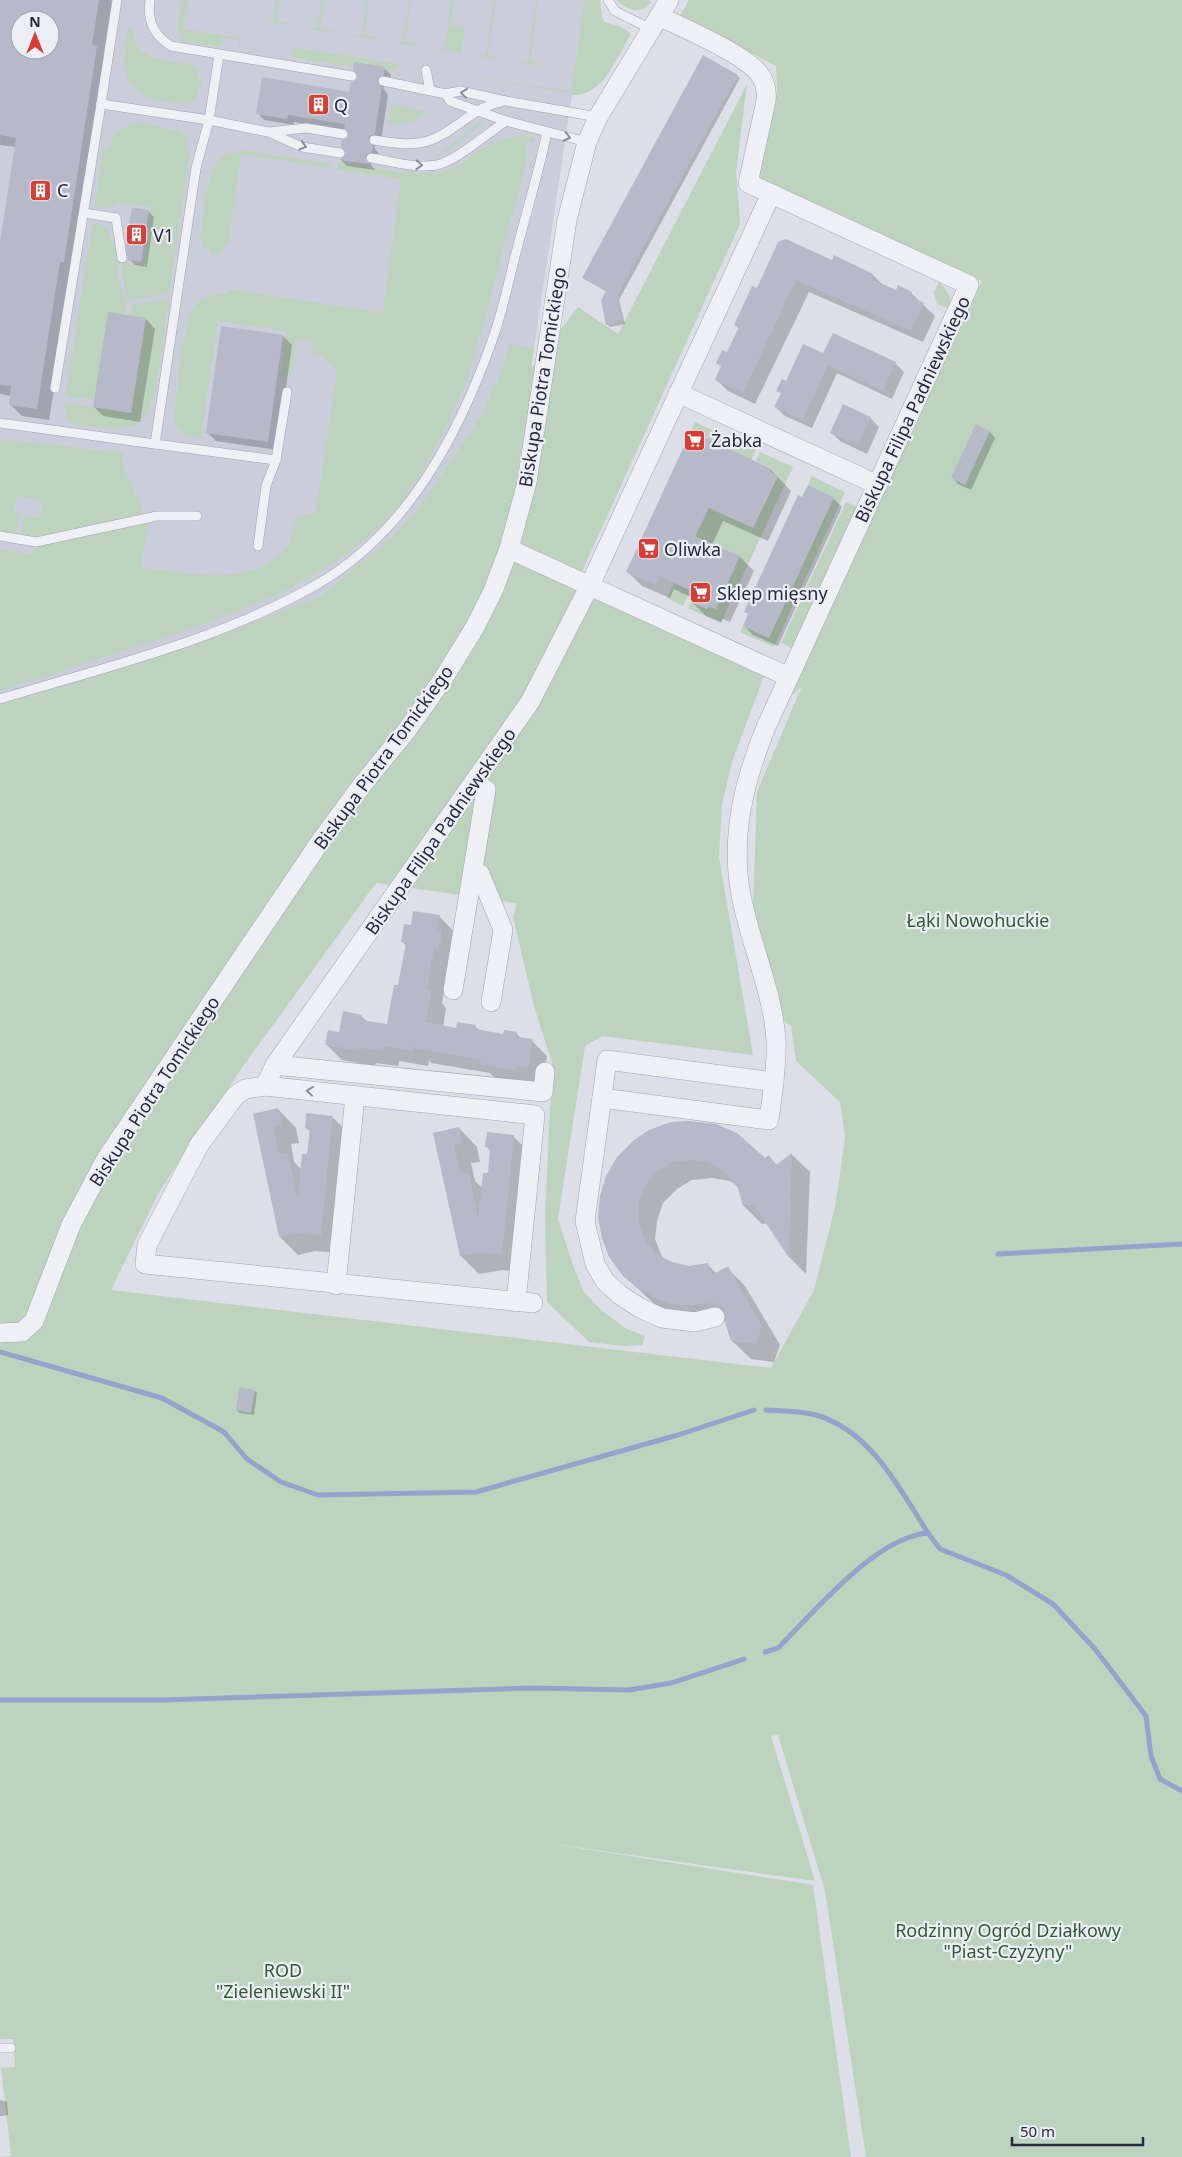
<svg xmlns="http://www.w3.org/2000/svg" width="1182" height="2157" font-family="'Noto Sans',sans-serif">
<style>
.built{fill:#cacdda;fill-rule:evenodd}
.green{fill:#bed3bd}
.shadow{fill:#0003;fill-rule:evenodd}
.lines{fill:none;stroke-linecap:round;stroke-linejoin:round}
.stream{stroke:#94a3cc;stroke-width:5}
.building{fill:#b6b9c8;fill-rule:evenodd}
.lane-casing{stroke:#a1a4b2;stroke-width:10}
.street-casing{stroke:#a1a4b2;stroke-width:20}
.lane{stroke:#eff0f6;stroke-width:9}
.street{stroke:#eff0f6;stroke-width:19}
.oneway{stroke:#8a8c9a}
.labels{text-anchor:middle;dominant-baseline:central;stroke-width:4.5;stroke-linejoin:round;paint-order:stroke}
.poi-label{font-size:18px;fill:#25293f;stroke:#eceef5;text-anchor:start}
.street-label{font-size:18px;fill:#25293f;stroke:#eceef5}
.park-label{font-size:18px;fill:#315c32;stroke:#eceef5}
</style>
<rect width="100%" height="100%" fill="#dcdee8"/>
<!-- built -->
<path class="built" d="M0 0H586L531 369 451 539 0 757ZM20 20H50V50H20Z"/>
<!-- green -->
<g class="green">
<path d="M182 0H188L183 29 243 39 238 47 239 40 222 37 220 47 181 40 177 29Z"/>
<path d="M276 0H280L277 22 287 23 288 25 261 21H273Z"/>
<path d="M321 0H324L320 29 333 31V33L305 28H317Z"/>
<path d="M366 0H369L364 35 375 37V39L350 35H362Z"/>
<path d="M409 0H411L405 42 416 44V46L392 42H403Z"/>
<path d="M451 0H454L450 25 465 28 461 53 433 48 445 49Z"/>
<path d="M494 0H496L488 56 499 58V60L474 55H486Z"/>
<path d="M536 0H538L530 62 540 64V66L516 62H528Z"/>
<path d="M585 0H600L602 18 605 22 622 27 631 34C617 57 603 97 572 95V93L438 72 571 91Z"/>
<path d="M617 0H648L651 2C644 16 625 10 617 0Z"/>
<path d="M689 0H1182V2157H866L825 1891 778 1735 771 1736 815 1881 546 1843 813 1885 851 2157H0L11 2156 1 2068 15 2067 13 2039H0V705L190 647 320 597 391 538 420 507 482 415 501 372 510 343 534 349 531 368 578 307 618 334 747 84 736 172 740 224 574 589 764 676 732 762 722 805 719 857 753 1055 602 1036 585 1046 558 1219 573 1265 584 1292 602 1311 627 1329 645 1336 642 1345 625 1346 589 1342 547 1302 545 1216 550 1107 555 1073 534 1006 513 917 517 903 376 883 239 1072 159 1192 111 1290 771 1368 814 1290 835 1207 845 1138 840 1102 796 1061 791 1026 780 1018 753 909 757 792 802 686 793 695 792 689 982 281 761 179C755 150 774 118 777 89 777 82 776 73 776 66L680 16Z"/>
<path d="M128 28H132C133 63 170 59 194 66L198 72V78L203 79 196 99C187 107 177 103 166 102 119 94 122 66 128 28Z"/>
<path d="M297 48 402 65 401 68H397L389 73 354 62 353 67 296 58 292 53Z"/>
<path d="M392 104 425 112V114L408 123 388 125Z"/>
<path d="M482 120 484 122 451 149 435 157Z"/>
<path d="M142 123 181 132 186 137 185 151 190 152 169 294 128 300 121 272 123 262 144 265 151 207 118 203 110 209 98 207 95 204 103 149H109C113 133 125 123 142 123Z"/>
<path d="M518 136 535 137 534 143 528 141 525 143 527 154 525 166 472 366C455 412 433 458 405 498 345 578 228 617 137 646 91 661 46 676 0 691V549L34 555 35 546 146 522 148 523 141 568C190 572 251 590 287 547 293 541 294 526 297 518L316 512 337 373 323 356 312 354V341L297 338 291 378 280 376 287 331 218 321 201 438C187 436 178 433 174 419 177 395 182 322 195 305 203 296 215 294 227 294L228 289 383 313 401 179 337 169 338 161C376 167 420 182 456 167 463 164 469 158 475 153 488 144 502 139 518 136Z"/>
<path d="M246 151 331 164 330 168 241 154 228 243 220 254 210 256 211 251 203 248 200 240C201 227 204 214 205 201 210 174 213 151 246 151Z"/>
<path d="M96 223 106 227 120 258 118 272 126 305 94 400 66 396 92 225Z"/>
<path d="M939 281 950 296 949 309 937 304 934 293Z"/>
<path d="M169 299 155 394 145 416 135 425 113 429 72 424 66 416 65 403 131 413 146 319 130 316 132 304Z"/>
<path d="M695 422 756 450 740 485 753 528 777 476 770 472 772 468 756 461 760 452 793 467 721 623 688 608 691 602 707 609 709 606 716 609 740 556 712 543 683 606 667 598 734 451 691 431Z"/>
<path d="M0 439 123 453V467L144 514 37 538 20 535 24 516 40 518 42 500 17 496 14 514 19 515 16 534 0 531Z"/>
<path d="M812 476 845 492 774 647 740 632 743 626 769 638 834 497 808 485Z"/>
<path d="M846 502 857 507 792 648 781 643Z"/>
</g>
<!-- shadow -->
<g class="shadow">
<path d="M1 0H112L104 55 108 59 49 420 22 416 10 404 11 396 0 394V251L16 147 0 145ZM20 20H50V50H20Z"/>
<path d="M384 68 391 75 390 82 383 88 388 95 381 141 376 142 374 147 379 154 378 159 373 160 371 165 375 170 347 166 341 160 348 154 351 134 347 130 294 122V125L264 120 258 113 351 93Z"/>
<path d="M737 76 740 78 619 300 625 324 610 327 607 324V292L583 278Z"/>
<path d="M148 211 154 217 147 267 135 265 129 259Z"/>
<path d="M835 257 873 275 883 285 897 292 911 293 935 316 923 342 809 292 755 404 728 391 716 379 722 367 718 363 728 354 739 329 735 325 757 290 833 262Z"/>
<path d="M146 319 155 329 140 422 103 416 94 407Z"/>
<path d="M283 336 292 345 277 450 216 441 207 432Z"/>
<path d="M824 354 895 363 904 372 892 399 837 373 812 428 785 416 776 407 782 394 778 391Z"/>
<path d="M870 418 879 427 867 454 840 441 831 432Z"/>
<path d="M990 432 995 438 971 490 958 484 953 478Z"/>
<path d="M692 433 771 470 791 491 768 541 723 521 712 545 740 557 754 571 730 622 723 619 721 622 706 616 692 602 694 599 674 589 670 598 642 586 628 572Z"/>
<path d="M833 498 842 507 778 646 753 635 744 626 803 499Z"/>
<path d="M439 916 454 932 442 1003 446 1008 443 1027 457 1029 475 1026 481 1032 504 1036 516 1033 522 1039 532 1041 547 1056 543 1082 531 1081V1085L497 1080 490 1073 431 1063 429 1060 428 1066 399 1061 398 1066 376 1063 375 1066 342 1060 327 1045 361 1016 368 1022 388 1025 399 987 406 946 403 942 412 927Z"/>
<path d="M278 1109 296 1128 299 1143 291 1144 294 1162 302 1170 309 1155 311 1132 306 1128 332 1117 351 1135 339 1253 315 1251 298 1255 280 1237 254 1115Z"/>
<path d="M459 1128 477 1147 480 1162 471 1163 475 1181 483 1189 489 1174 491 1151 487 1147 513 1136 531 1154 520 1272 503 1270 479 1274 461 1256 435 1134Z"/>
<path d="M792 1155 810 1172 806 1274 790 1258 768 1223 762 1224 744 1206 739 1187 730 1181 712 1178 692 1180 677 1189 663 1203 657 1221 655 1239 662 1257 672 1264 689 1268 707 1264 717 1274 727 1268 745 1286 780 1345 774 1362 751 1359 732 1341 726 1321 700 1323 658 1307 624 1276 618 1157 765 1160 768 1156 777 1165Z"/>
<path d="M241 1389 255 1391 257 1393 254 1415 239 1413 237 1410Z"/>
<path d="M0 2100 7 2102 8 2115 0 2116Z"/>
</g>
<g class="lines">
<!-- stream -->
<g class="stream">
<path d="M998 1254 1182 1244"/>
<path d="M0 1352 162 1398 224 1432 247 1459 281 1482 318 1495 476 1492 678 1435 754 1410"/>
<path d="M766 1410C782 1411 800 1411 816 1415 871 1431 899 1488 928 1533"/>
<path d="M765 1652 778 1648C815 1611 876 1537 928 1533L940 1549 1006 1575 1053 1604 1095 1649 1146 1716 1151 1756 1160 1779 1182 1791"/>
<path d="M0 1700H163L532 1688 629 1690 671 1683 744 1659"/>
</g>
</g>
<!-- building -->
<g class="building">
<path d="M0 0H99L92 45 97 46 64 262H60L37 409 9 405 11 386 0 385V242L16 138 0 135ZM20 20H50V50H20Z"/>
<path d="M703 55 738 75 617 296 623 321 606 325 601 300 606 291 582 278Z"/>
<path d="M354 62 385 67 384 75 377 80 382 87 375 134 370 136 368 139 373 146 372 152 367 154 365 157 370 164 339 160 346 153 341 147 342 140 347 138 349 135 344 128 345 124 288 115 287 119 256 114 262 77 349 92 351 82 356 80 358 77 353 70Z"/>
<path d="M132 208 149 210 141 262 128 260 126 246Z"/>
<path d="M786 239 832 260 834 255 873 274 871 279 896 290 898 285 912 292 910 296 924 303 911 331 796 280 743 393 715 380 721 366 716 363 722 350 727 352 739 327 734 325 752 286 757 288 778 242Z"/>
<path d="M108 312 146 318 131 413 93 407Z"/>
<path d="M221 326 283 335 268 442 206 433Z"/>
<path d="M833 333 896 362 883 391 828 365 803 420 774 407 781 393 776 391 782 379 786 381 803 344 823 353Z"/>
<path d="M843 404 871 417 858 446 830 433Z"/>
<path d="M976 424 990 431 965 485 951 478Z"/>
<path d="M691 431 772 469 770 472 778 476 753 528 709 508 695 536 740 556 716 609 709 606 707 609 691 602 695 593 660 576 655 585 626 572Z"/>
<path d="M808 485 834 497 769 638 743 626 748 614 744 612 798 495 802 497Z"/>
<path d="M413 911 440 915 437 929 442 930 439 949 434 948 429 977 427 990 431 991 426 1022 456 1028 457 1022 476 1025 475 1029 503 1034 504 1030 517 1032 516 1037 533 1039 528 1068 516 1066V1070L480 1065 481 1060 415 1048 414 1044 413 1051 384 1046 383 1051 361 1048 360 1051 325 1045 328 1030 339 1032 343 1011 362 1015 361 1020 387 1024 394 985H398L406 943 401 942 404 924 411 925Z"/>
<path d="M278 1108 282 1125 273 1126 279 1154H288L298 1199 302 1154H307L310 1129 305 1128 306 1113 333 1116 321 1235 296 1234 279 1237 253 1114Z"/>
<path d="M689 1121 716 1124 737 1133 765 1158 769 1155 776 1165 792 1153 789 1258 754 1205 743 1206 738 1188 726 1173 710 1163 693 1160 673 1162 658 1171 645 1185 639 1203 638 1220 644 1238 655 1253 672 1262 689 1266 708 1263 712 1275 728 1266 762 1326 756 1344 731 1341 725 1322 726 1314 720 1305 715 1306V1303L681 1306 657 1299 639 1289 623 1276 609 1257 602 1238 598 1217 600 1196 606 1176 617 1157 634 1140 649 1130 671 1122Z"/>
<path d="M459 1127 462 1144 454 1145 460 1173H469L478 1218 483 1173H488L490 1148 485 1147 487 1132 514 1135 502 1254 477 1253 460 1256 433 1133Z"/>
<path d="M239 1387 255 1390 251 1413 236 1410Z"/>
</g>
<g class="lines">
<defs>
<g id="lane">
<path d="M117 0 101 104 209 120 219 55"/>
<path d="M150 0C147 20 153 35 171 46L352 76"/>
<path d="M608 0 615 11 651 29"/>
<path d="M426 70 430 90"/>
<path d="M383 81 446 94 460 91 506 101 598 117"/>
<path d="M446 94 450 101 506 121"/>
<path d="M269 132 306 128 343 134"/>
<path d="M374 140C391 143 411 146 428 141 456 132 472 107 501 102"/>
<path d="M371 158C392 161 416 169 437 165 457 160 488 133 506 121L587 142"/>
<path d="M84 213 116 218 122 258"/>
<path d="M55 388 101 104"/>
<path d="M0 423 155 444 196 168 209 120 268 132 302 147 340 153"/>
<path d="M155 444 276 460"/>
<path d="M0 536 36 542 157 516H197"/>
<path d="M258 546 266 486 276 460 287 392"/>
<path d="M0 699C106 667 219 640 316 585 407 533 458 436 492 341 503 311 509 279 517 249 527 210 539 171 547 132"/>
<path d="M0 2048H11"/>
</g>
<g id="street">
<path d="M659 16C683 28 747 55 760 75 766 83 767 92 766 101L748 183 969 285 766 727C744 781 730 837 741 895 750 944 773 991 776 1040 777 1054 775 1068 774 1082L607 1060 585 1221 595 1264 605 1281 620 1295 640 1308 662 1318 695 1322 715 1317"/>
<path d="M678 393 878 485"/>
<path d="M509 549 789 677"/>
<path d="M473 873 480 874 503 930 491 1002"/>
<path d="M453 990 486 790 475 782"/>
<path d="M275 1065 543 1092 545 1072"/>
<path d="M265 1086 535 1115 516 1302"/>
<path d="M602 1098 769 1120 774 1082"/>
<path d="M336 1285 355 1096"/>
<path d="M533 1303 145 1264 147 1245 199 1145 236 1095 245 1089 265 1086 275 1065 530 702 589 587 771 194"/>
<path d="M0 1333 22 1332 34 1321 71 1225 106 1159 320 842 362 785 407 730 443 679 475 627 493 591 509 549 527 482 567 220 587 142 598 117 669 0"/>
</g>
</defs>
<!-- lane casing -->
<use href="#lane" class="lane-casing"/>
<!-- street casing -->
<use href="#street" class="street-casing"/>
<!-- lane -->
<use href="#lane" class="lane"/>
<!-- street -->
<use href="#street" class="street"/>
</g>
<!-- one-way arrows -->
<defs><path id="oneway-chevron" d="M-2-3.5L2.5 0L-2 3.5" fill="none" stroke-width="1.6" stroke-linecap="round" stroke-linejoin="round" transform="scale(1.25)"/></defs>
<g class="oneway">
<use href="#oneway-chevron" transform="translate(464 93) rotate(-174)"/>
<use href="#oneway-chevron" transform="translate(567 137) rotate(14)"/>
<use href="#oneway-chevron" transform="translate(303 146) rotate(16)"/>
<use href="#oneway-chevron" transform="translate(419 165) rotate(3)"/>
<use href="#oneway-chevron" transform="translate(310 1091) rotate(-174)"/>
</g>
<!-- icons -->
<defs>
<symbol id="building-square" viewBox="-11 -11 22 22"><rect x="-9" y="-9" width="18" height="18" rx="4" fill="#d93e35" stroke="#eceef5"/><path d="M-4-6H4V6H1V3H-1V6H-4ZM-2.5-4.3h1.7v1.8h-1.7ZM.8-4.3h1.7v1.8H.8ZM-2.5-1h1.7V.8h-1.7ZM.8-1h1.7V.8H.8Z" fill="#fff"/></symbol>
<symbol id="supermarket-square" viewBox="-11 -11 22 22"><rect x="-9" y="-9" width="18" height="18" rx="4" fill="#d93e35" stroke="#eceef5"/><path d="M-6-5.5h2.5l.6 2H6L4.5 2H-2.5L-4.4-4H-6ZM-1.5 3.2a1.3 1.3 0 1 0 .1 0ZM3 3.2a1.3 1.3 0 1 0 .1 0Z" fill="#fff"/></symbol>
</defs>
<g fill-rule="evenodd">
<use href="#building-square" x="306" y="92" width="25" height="25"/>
<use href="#building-square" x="28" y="178" width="25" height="25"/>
<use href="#building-square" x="124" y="222" width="25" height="25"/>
<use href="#supermarket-square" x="682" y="428" width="25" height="25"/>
<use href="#supermarket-square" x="636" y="536" width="25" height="25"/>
<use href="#supermarket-square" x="688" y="580" width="25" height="25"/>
</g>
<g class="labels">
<!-- poi labels -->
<g class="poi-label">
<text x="334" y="105">Q</text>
<text x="57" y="190">C</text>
<text x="153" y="235">V1</text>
<text x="711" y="440">Żabka</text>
<text x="664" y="549">Oliwka</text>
<text x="717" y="593">Sklep mięsny</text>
</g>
<!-- street labels -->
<g class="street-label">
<text transform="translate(542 377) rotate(-81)">Biskupa Piotra Tomickiego</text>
<text transform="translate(912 409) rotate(-65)">Biskupa Filipa Padniewskiego</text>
<text transform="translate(383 757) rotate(-54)">Biskupa Piotra Tomickiego</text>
<text transform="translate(440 831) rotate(-55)">Biskupa Filipa Padniewskiego</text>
<text transform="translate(154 1091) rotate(-57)">Biskupa Piotra Tomickiego</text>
</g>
<!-- park labels -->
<g class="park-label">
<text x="978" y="920">Łąki Nowohuckie</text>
<text x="1008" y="1930">Rodzinny Ogród Działkowy<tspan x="1008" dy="21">"Piast-Czyżyny"</tspan></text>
<text x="283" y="1970">ROD<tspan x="283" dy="21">"Zieleniewski II"</tspan></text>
</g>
</g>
<!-- north arrow -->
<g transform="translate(35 35)"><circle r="24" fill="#eceef5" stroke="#9c9fac"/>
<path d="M0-4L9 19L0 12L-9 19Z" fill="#d93e35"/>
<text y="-8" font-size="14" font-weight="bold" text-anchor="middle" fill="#25293f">N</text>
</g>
<!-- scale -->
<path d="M1012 2137v8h131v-8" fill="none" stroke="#25293f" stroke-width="2.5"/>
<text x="1020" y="2137" font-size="15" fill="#25293f" stroke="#eceef5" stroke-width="4" paint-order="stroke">50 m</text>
</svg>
